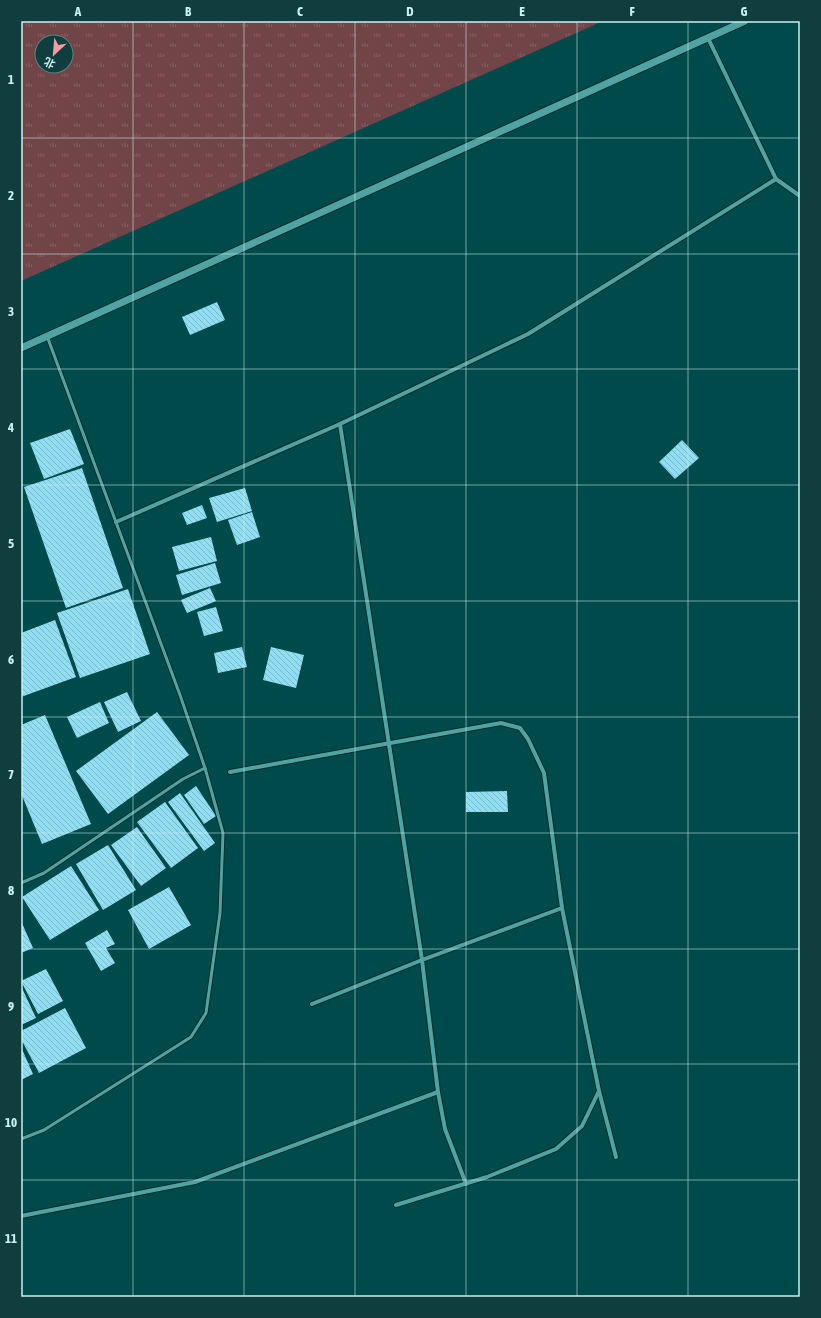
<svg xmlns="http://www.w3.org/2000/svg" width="821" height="1318" font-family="'Asap Condensed','Noto Sans SC',sans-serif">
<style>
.grass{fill:url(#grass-tufts);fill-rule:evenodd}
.building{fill:url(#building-back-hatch)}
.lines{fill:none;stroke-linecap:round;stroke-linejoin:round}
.service-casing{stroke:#002e2e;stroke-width:5}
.minor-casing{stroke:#002e2e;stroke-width:6}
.tertiary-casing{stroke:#002e2e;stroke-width:9}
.service{stroke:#51a3a3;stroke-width:3}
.minor{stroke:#51a3a3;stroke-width:4}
.tertiary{stroke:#51a3a3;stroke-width:7}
.grid{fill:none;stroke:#caf0f0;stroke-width:1;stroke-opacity:0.55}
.neatline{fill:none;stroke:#caf0f0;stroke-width:1.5}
.grid-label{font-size:13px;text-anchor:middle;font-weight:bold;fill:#caf0f0}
</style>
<defs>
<pattern id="grass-tufts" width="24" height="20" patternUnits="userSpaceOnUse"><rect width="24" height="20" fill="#714548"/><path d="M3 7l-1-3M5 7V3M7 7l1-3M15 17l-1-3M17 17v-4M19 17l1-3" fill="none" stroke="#846063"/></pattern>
<pattern id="building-back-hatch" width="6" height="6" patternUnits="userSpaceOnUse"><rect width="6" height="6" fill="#91ddf1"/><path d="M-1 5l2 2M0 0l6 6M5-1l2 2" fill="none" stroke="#7cb8c7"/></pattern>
</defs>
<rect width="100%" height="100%" fill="#004a4b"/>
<!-- grass -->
<path class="grass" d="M21 21H603L21 281ZM42 42H66V66H42Z"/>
<!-- building -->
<g class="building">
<path d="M217 302 225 320 190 335 182 317Z"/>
<path d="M70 429 84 464 44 479 30 443Z"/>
<path d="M682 440 699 458 675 479 659 462Z"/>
<path d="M82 468 123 588 66 608 24 487Z"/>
<path d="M245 488 252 511 217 522 209 498Z"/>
<path d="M202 505 207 518 187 525 182 513Z"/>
<path d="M252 512 260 537 237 545 228 520Z"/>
<path d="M211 537 217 561 179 571 172 547Z"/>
<path d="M215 563 221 583 182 595 176 575Z"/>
<path d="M210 588 216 601 187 613 181 600Z"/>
<path d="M128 589 150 654 80 678 57 613Z"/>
<path d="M216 607 223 631 204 636 197 612Z"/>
<path d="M55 620 76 677 21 697V633Z"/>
<path d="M242 647 247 667 218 673 214 653Z"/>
<path d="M271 647 304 655 296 688 263 680Z"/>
<path d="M127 692 141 721 118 732 104 702Z"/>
<path d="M100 702 109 723 77 738 67 717Z"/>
<path d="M157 712 189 755 108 814 76 771Z"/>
<path d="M45 715 91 824 42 844 21 793V725Z"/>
<path d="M196 786 216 816 204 824 184 795Z"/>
<path d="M507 791 508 812H466V792Z"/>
<path d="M180 793 215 843 204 851 168 802Z"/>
<path d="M165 802 198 848 171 868 137 822Z"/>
<path d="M137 827 166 868 141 886 111 845Z"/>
<path d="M108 845 136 890 103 910 76 864Z"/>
<path d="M71 866 99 910 50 940 22 897Z"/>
<path d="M169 887 191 925 149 949 128 910Z"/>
<path d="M21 921 33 948 21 953Z"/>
<path d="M107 930 115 944 106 948 115 963 101 971 85 943Z"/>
<path d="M46 969 63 1001 38 1014 21 981Z"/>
<path d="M21 986 36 1018 21 1025Z"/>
<path d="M65 1008 86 1048 39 1073 21 1039V1031Z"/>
<path d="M21 1047 33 1074 21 1080Z"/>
</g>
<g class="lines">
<defs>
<g id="service">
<path d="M21 883 44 873 183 779 205 768 180 695 47 336"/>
<path d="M21 1139 44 1130 191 1037 206 1013 220 913 223 833 205 768"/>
</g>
<g id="minor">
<path d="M708 38 776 179 800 196"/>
<path d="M340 424 422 960 438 1092 445 1129 466 1184"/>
<path d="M116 522 340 424 528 334 776 179"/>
<path d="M230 772 501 723 520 728 528 739 544 773 562 908 599 1091 616 1157"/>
<path d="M312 1004 422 960 562 908"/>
<path d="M396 1205 487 1177 556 1149 582 1126 599 1091"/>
<path d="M21 1216 195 1182 438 1092"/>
</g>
<path id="tertiary" d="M21 348 745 21"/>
</defs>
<!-- service casing -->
<use href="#service" class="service-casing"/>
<!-- minor casing -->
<use href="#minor" class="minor-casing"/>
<!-- tertiary casing -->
<use href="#tertiary" class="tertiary-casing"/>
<!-- service -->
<use href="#service" class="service"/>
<!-- minor -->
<use href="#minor" class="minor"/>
<!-- tertiary -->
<use href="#tertiary" class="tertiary"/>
</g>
<!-- grid -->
<path class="grid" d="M133 21V1297M244 21V1297M355 21V1297M466 21V1297M577 21V1297M688 21V1297M21 138H800M21 254H800M21 369H800M21 485H800M21 601H800M21 717H800M21 833H800M21 949H800M21 1064H800M21 1180H800"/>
<!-- border -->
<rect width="821" height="1318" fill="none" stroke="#103d3e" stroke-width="44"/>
<!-- north arrow -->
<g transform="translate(54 54) rotate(206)"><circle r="19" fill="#103d3e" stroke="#5a8585"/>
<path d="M0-3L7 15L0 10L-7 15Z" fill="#f49aa0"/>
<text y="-6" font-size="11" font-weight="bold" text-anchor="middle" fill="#caf0f0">北</text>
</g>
<rect x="22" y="22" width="777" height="1274" class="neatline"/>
<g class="grid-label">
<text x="78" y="16">A</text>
<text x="188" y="16">B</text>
<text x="300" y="16">C</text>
<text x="410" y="16">D</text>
<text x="522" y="16">E</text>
<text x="632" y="16">F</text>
<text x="744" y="16">G</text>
<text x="11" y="84">1</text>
<text x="11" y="200">2</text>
<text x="11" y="316">3</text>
<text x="11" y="432">4</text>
<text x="11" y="548">5</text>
<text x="11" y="664">6</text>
<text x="11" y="779">7</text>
<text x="11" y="895">8</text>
<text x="11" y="1011">9</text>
<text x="11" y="1127">10</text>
<text x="11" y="1243">11</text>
</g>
</svg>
